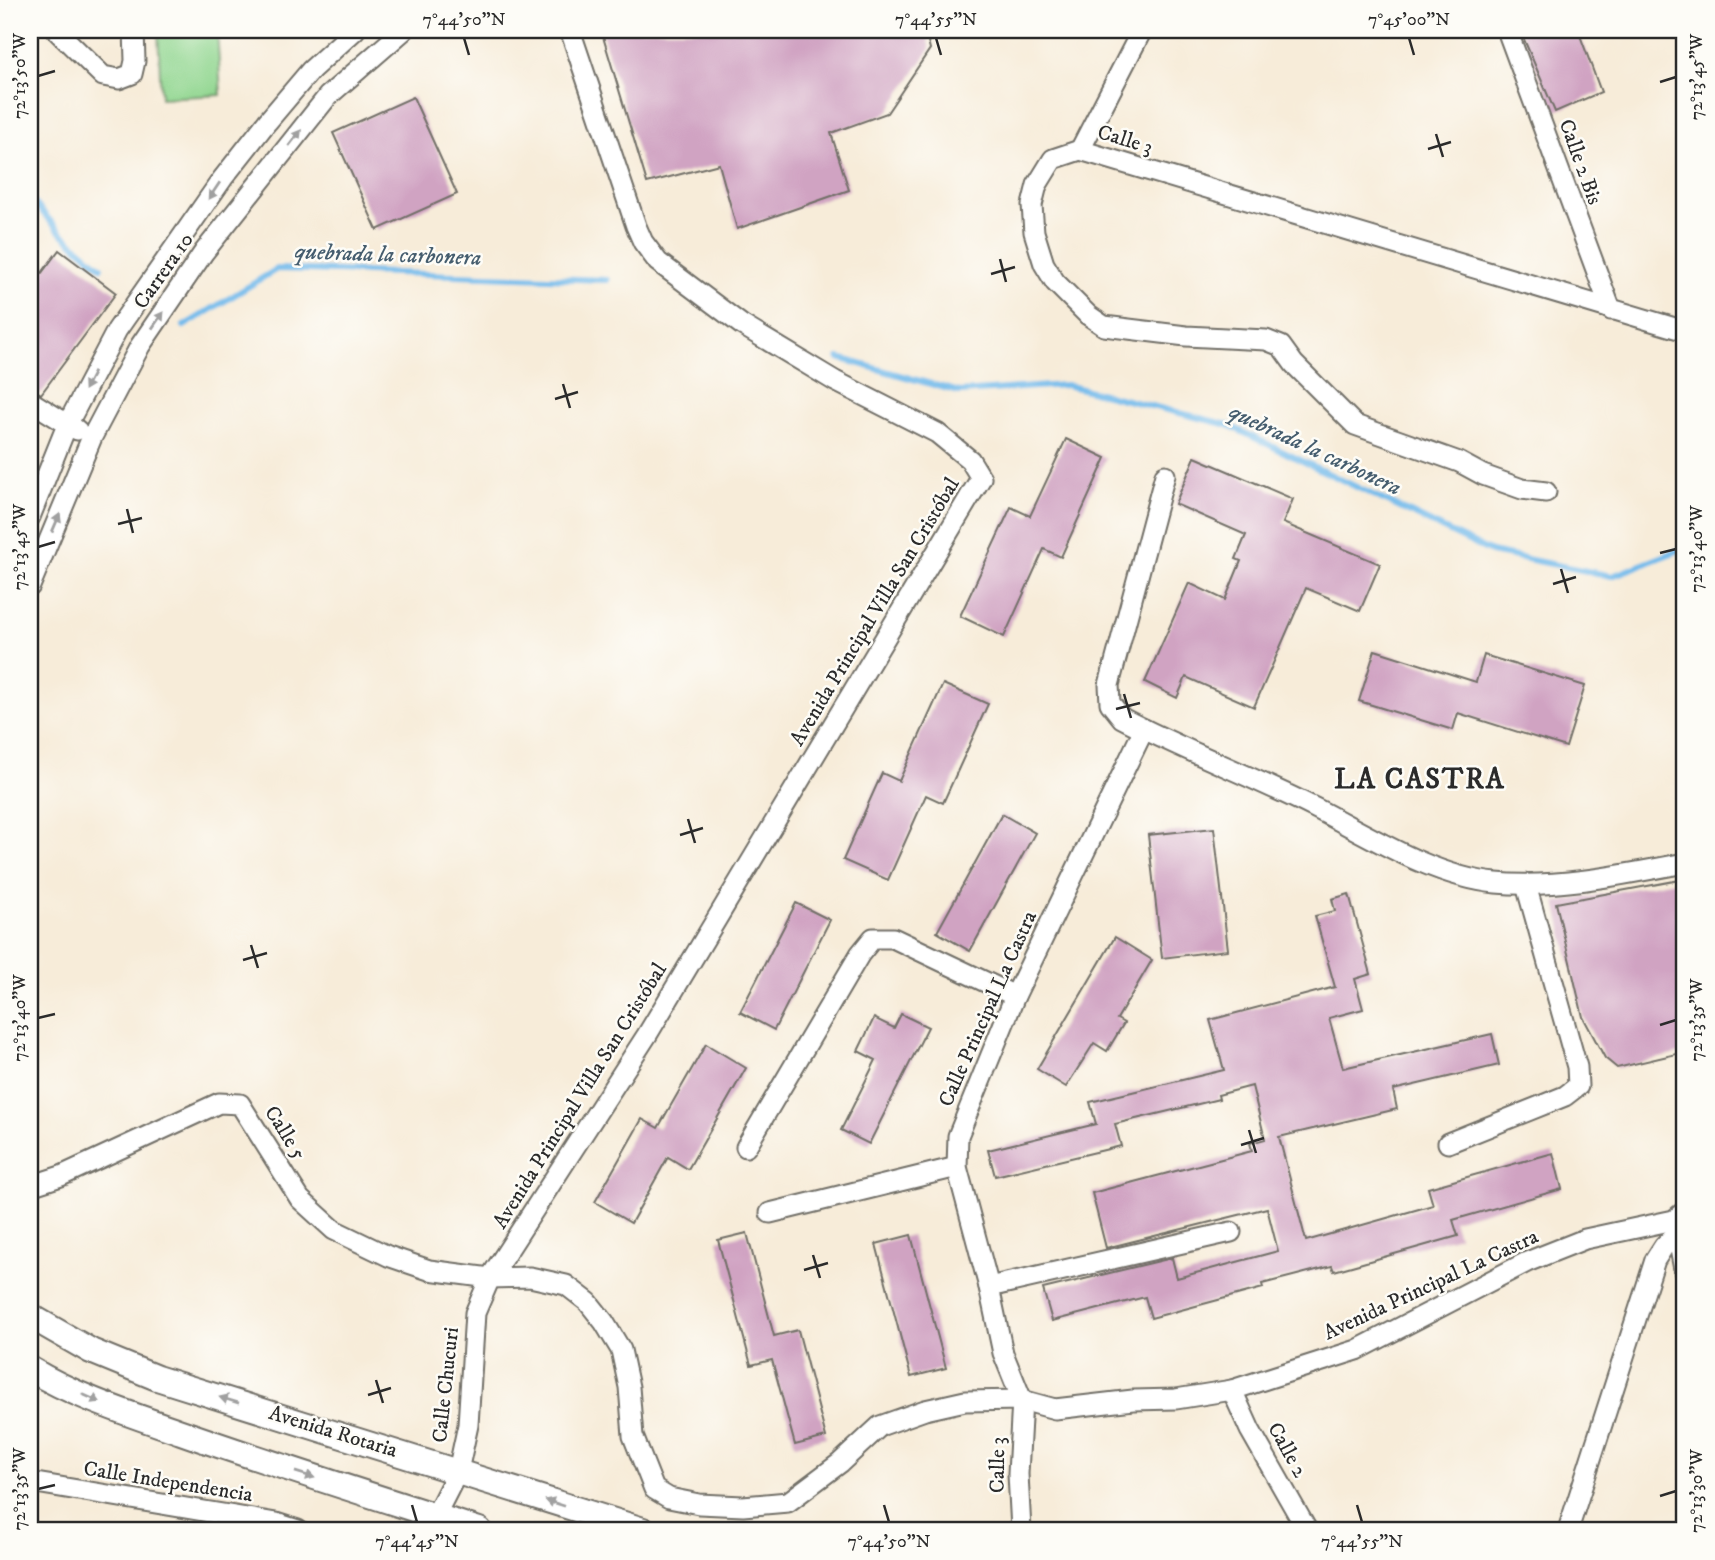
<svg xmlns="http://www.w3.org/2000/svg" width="1715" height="1560" font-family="'IM FELL DW Pica',serif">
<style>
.green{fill:#90d68f;stroke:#5e805d;stroke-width:2}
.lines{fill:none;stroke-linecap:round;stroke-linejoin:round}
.stream{stroke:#74bbeb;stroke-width:6}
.building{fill:#d0a3c2}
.minor-casing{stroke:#726f68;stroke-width:23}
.major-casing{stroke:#726f68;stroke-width:28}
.minor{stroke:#fff;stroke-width:19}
.major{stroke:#fff;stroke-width:24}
.oneway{fill:#a0a0a0}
.ticks{fill:none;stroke:#2b2b2b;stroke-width:2.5}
.labels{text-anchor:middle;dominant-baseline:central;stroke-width:5;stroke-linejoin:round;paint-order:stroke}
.street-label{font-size:21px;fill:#2b2b2b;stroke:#fdfcf7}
.water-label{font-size:23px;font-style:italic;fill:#455d6e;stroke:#fdfcf7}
.district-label{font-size:28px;font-weight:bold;letter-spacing:2px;fill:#2b2b2b;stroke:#fdfcf7}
.neatline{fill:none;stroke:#2b2b2b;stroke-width:2.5}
.ticks-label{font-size:18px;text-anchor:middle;fill:#2b2b2b}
</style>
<rect width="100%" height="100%" fill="#fdfcf7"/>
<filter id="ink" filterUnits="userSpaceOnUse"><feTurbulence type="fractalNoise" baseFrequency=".0143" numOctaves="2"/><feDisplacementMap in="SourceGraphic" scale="14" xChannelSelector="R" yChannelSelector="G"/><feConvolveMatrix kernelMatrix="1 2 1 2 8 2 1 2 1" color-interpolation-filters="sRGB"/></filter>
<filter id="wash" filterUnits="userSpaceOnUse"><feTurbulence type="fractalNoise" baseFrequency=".00686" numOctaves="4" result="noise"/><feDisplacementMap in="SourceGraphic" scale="28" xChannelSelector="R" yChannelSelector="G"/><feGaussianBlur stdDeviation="1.57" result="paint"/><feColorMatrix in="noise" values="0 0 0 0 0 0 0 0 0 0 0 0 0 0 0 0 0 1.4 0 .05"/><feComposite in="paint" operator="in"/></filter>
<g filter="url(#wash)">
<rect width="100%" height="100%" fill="#f7ecd9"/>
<!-- green -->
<path class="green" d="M158 30H217L221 95 161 98Z"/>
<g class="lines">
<!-- stream -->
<g class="stream">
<path d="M30 198 61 233 101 267"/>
<path d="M184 326 277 269 607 280"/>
<path d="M839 358 959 392 1066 385 1228 425 1491 552 1612 576 1685 548"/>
</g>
</g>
<g id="blocks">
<!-- building -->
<g class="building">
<path d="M601 30H939L928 41 930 49 887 113 831 133 849 190 737 229 719 164 647 183Z"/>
<path d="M1520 30H1578L1601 92 1555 112Z"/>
<path d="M413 97 457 194 377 230 333 133Z"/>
<path d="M59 250 116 293 41 394 30 388V289Z"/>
<path d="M1066 439 1106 458 1061 557 1044 549 1004 637 960 616 1011 507 1030 516Z"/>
<path d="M1195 457 1293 499 1283 523 1380 564 1360 611 1306 588 1254 707 1186 677 1177 698 1145 682 1189 583 1225 600 1241 561 1236 559 1246 535 1175 504Z"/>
<path d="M1375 650 1476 682 1484 655 1585 686 1566 747 1458 713 1453 730 1359 701Z"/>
<path d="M943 684 988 704 943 803 926 795 888 880 843 860 882 773 899 781Z"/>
<path d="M1002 814 1035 833 970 951 937 932Z"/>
<path d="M1214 828 1228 950 1162 958 1148 835Z"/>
<path d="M1685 879V1052L1617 1068 1605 1058 1583 1017 1556 903Z"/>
<path d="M1349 894 1371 974 1355 979 1363 1009 1329 1018 1343 1068 1492 1034 1499 1065 1393 1090 1397 1109 1279 1137 1306 1241 1433 1205 1428 1188 1553 1153 1562 1189 1453 1220 1458 1236 1334 1271 1332 1266 1262 1284 1263 1288 1151 1318 1145 1297 1052 1321 1043 1289 1172 1258 1177 1278 1278 1251 1267 1208 1106 1248 1092 1193 1252 1151 1250 1143 1265 1139 1252 1086 1218 1095 1219 1099 1115 1124 1121 1146 995 1176 988 1150 1096 1124 1090 1102 1224 1070 1210 1020 1335 987 1315 916 1335 911 1332 899Z"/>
<path d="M796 903 830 920 774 1030 740 1012Z"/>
<path d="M1115 937 1152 960 1117 1019 1124 1023 1107 1051 1094 1043 1066 1087 1037 1069Z"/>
<path d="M901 1014 928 1027 869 1144 841 1130 876 1060 858 1051 874 1018 894 1028Z"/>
<path d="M706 1044 746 1068 688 1169 668 1157 631 1223 595 1202 642 1119 658 1128Z"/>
<path d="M747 1233 774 1336 798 1330 826 1437 795 1445 772 1360 751 1365 718 1240Z"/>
<path d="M911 1235 946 1368 911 1377 876 1244Z"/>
</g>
</g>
</g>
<g filter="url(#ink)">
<use href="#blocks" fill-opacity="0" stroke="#726f68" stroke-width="2"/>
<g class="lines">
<defs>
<g id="minor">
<path d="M56 30 103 76 119 79 132 74 135 61 134 30"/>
<path d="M1507 30 1611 310"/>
<path d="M1080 150 1142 30"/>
<path d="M30 401 77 430"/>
<path d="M1165 475 1109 685 1110 703 1122 718C1185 751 1252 776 1315 808 1370 836 1433 877 1496 883 1555 889 1627 874 1685 863"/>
<path d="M1546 492 1522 489 1483 475 1459 462 1355 425 1294 364 1281 346 1266 340 1186 336 1104 326 1088 315 1055 282 1044 264 1034 232 1032 205 1037 185 1053 159 1080 150 1685 331"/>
<path d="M30 517 67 425 117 330 223 178 267 122 311 70 355 30"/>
<path d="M30 586 92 437 140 346 204 252 328 96 404 30"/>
<path d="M1448 1143 1565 1096 1578 1086 1577 1067 1526 885"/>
<path d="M746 1147 860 954 873 938H893L1015 996"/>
<path d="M30 1186 61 1176 219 1103 240 1104 300 1199 334 1230 388 1256 429 1270 490 1278 530 1277 566 1285 588 1302 604 1322 621 1350 629 1387 633 1436 654 1489 669 1498 699 1504 743 1506 788 1502 840 1463 880 1426 925 1410 965 1401 1022 1400 1055 1409 1133 1400 1176 1399 1232 1390 1357 1350 1527 1262 1585 1239 1674 1220 1685 1211"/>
<path d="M770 1213 957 1167"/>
<path d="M1675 1224 1685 1274"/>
<path d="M989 1287 1231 1232"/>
<path d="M1232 1390 1250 1430 1307 1530"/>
<path d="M30 1482 276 1523 298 1530"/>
<path d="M422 1530 435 1516 458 1471 468 1425 475 1313 490 1278 647 1035 981 478 970 460 937 433 835 381 742 325 658 262 643 242 636 226 570 30"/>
<path d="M1021 1530 1018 1474 1022 1400 1003 1353 989 1287 957 1167 958 1136 1015 996 1144 729"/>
<path d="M1568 1530 1655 1260 1664 1246 1677 1233"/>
</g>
<g id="major">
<path d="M30 1316 91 1351 157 1378 643 1530"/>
<path d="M30 1369C76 1397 130 1414 181 1432 280 1467 380 1498 479 1530"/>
</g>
</defs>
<!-- minor casing -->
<use href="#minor" class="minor-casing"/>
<!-- major casing -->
<use href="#major" class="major-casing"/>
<!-- minor -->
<use href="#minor" class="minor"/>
<!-- major -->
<use href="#major" class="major"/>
</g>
<!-- one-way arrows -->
<defs><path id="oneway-solid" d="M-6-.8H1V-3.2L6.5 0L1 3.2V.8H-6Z" transform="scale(1.75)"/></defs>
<g class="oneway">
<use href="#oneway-solid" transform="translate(295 138) rotate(-52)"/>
<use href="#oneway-solid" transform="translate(214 191) rotate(124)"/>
<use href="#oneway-solid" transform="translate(158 320) rotate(-55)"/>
<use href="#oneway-solid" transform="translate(89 381) rotate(118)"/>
<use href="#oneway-solid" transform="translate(56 523) rotate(-67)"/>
<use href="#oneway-solid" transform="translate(91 1398) rotate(24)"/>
<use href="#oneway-solid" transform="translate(229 1400) rotate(-163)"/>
<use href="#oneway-solid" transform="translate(305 1475) rotate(17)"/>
<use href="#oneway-solid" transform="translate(555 1503) rotate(-162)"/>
</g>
</g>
<!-- ticks -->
<path class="ticks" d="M464 38 469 55M936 38 941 55M1409 38 1414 55M38 76 55 71M1660 82 1676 77M1436 134 1443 157M1428 149 1451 142M1000 259 1006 282M991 274 1015 267M563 384 570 408M555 399 578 392M127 509 133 533M118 524 142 518M38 547 55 542M1660 553 1676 549M1561 569 1568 593M1553 584 1576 577M1124 694 1131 718M1116 709 1140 703M688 819 695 843M680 835 703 828M251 945 258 968M243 960 267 953M38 1018 55 1014M1660 1025 1676 1020M1249 1130 1256 1153M1241 1145 1264 1138M813 1255 820 1278M804 1270 828 1263M376 1380 383 1403M368 1395 391 1388M38 1489 55 1485M1660 1496 1676 1491M412 1505 417 1522M884 1505 889 1522M1357 1505 1362 1522"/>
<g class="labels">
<!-- street labels -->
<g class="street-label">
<text transform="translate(1125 140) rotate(17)">Calle 3</text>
<text transform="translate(1580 162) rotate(70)">Calle 2 Bis</text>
<text transform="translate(164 271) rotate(-55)">Carrera 10</text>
<text transform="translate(875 612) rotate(-59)">Avenida Principal Villa San Cristóbal</text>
<text transform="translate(988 1009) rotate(-66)">Calle Principal La Castra</text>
<text transform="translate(580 1096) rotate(-58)">Avenida Principal Villa San Cristóbal</text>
<text transform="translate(285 1133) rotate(58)">Calle 5</text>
<text transform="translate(1431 1285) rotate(-25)">Avenida Principal La Castra</text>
<text transform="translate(446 1385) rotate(-84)">Calle Chucuri</text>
<text transform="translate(333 1432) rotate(17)">Avenida Rotaria</text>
<text transform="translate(1287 1450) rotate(61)">Calle 2</text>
<text transform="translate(998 1465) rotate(-89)">Calle 3</text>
<text transform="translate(168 1482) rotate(9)">Calle Independencia</text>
</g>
<!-- water labels -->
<g class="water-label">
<text transform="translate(388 255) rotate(2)">quebrada la carbonera</text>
<text transform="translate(1315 450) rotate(25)">quebrada la carbonera</text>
</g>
<!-- district labels -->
<g class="district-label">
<text x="1420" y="779">LA CASTRA</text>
</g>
</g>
<!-- margin -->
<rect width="1715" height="1560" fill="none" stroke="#fdfcf7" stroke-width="77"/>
<rect x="38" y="38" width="1638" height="1484" class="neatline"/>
<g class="ticks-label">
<text x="464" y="25">7°44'50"N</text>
<text x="936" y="25">7°44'55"N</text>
<text x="1409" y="25">7°45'00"N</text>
<text transform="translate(19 76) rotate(-90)" y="6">72°13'50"W</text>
<text transform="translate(1696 77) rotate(-90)" y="6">72°13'45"W</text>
<text transform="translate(19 547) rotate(-90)" y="6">72°13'45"W</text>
<text transform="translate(1696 549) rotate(-90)" y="6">72°13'40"W</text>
<text transform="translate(19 1018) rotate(-90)" y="6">72°13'40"W</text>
<text transform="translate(1696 1020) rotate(-90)" y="6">72°13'35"W</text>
<text transform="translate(19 1489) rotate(-90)" y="6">72°13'35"W</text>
<text transform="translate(1696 1491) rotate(-90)" y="6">72°13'30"W</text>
<text x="417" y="1547">7°44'45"N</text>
<text x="889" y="1547">7°44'50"N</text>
<text x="1362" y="1547">7°44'55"N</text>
</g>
</svg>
